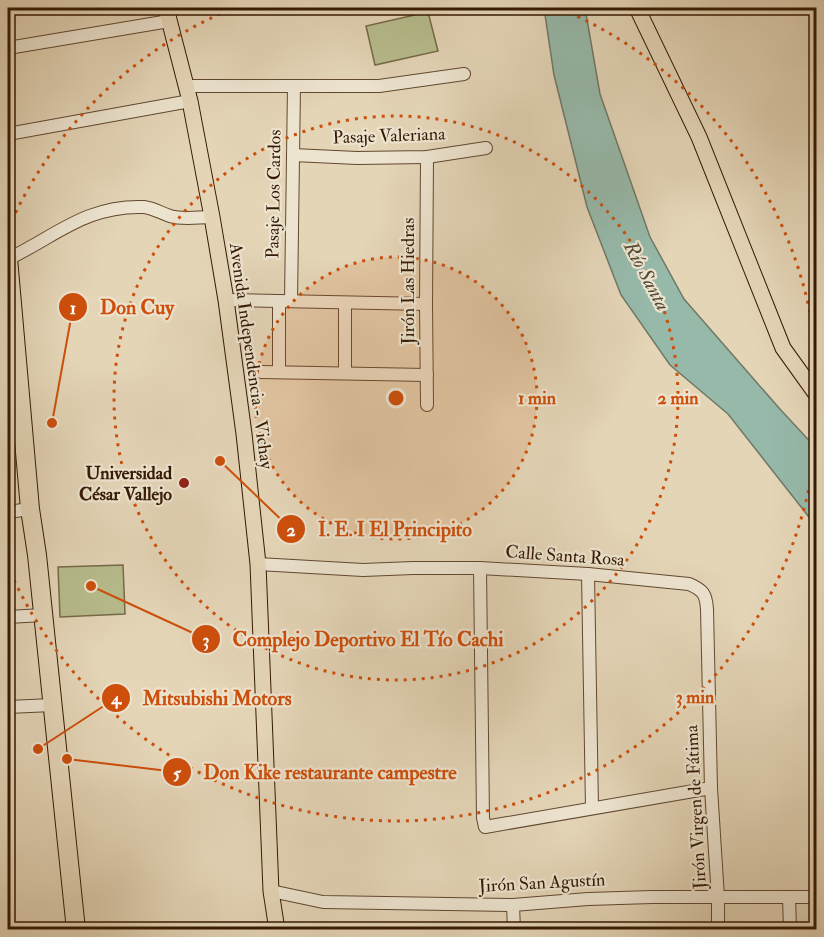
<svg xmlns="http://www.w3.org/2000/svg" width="824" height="937" viewBox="0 0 824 937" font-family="'IM FELL Double Pica',serif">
  <rect width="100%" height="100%" fill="#e4d5b7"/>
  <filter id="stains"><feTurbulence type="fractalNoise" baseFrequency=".00333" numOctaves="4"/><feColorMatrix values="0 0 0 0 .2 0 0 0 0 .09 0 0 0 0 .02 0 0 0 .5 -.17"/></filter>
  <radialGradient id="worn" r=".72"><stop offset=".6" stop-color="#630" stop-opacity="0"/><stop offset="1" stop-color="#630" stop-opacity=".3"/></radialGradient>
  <!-- green -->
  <g fill="#b7bc8c" stroke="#766a48" stroke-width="1.5">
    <path d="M428 12 438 51 375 65 366 26Z"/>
    <path d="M123 565 125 614 60 617 58 567Z"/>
  </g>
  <!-- water -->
  <path fill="#96b9aa" stroke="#6f7967" stroke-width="1.5" d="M544 8H585L600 94 650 237 684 299 779 408 816 448V526L728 414 670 365 621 295 587 207 554 75Z"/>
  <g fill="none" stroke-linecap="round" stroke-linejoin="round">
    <!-- minor casing -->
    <g stroke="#614830" stroke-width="14">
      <g id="minor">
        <path d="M8 48 169 21"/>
        <path d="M186 86H379L464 74"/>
        <path d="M8 134 190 101"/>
        <path d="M293 155 357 158 427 157 486 148"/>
        <path d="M427 157 426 304 427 405"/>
        <path d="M8 259C56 236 86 205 144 207 153 208 161 213 170 216 183 220 198 217 212 217"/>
        <path d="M226 300 426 304"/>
        <path d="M279 301V372"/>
        <path d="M291 301 294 86"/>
        <path d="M345 303V373"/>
        <path d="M261 372 427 375"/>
        <path d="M8 512 30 509"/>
        <path d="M258 564 363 570 413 568H480L588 574 689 584C703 590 706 594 707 609L711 788 718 898V930"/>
        <path d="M480 568 483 818 485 827 711 788"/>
        <path d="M588 574 592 808"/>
        <path d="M8 617 43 615"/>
        <path d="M8 707 52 705"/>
        <path d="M271 891 323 902 513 905 588 899 652 897H816"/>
        <path d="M789 897 790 930"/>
        <path d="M513 905 514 930"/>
      </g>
    </g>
    <!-- major casing -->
    <g stroke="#351903" stroke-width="17">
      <g id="major">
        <path d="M166 8 190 101 212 217 226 300 244 434 258 564 271 891 277 930"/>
        <path d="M637 8 699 137 783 348 816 394"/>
      </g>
    </g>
    <!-- highway casing -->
    <g stroke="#351903" stroke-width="20">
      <path id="highway" d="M8 258 30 509 37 555 76 930"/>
    </g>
    <!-- minor -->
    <use href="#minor" stroke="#ede4d0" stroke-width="12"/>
    <!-- major -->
    <use href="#major" stroke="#e4d5b7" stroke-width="15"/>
    <!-- highway -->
    <use href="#highway" stroke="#e4d5b7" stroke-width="18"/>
  </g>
  <!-- distance rings -->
  <circle cx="396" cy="398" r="141" fill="#cd4f0b" fill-opacity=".12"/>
  <g fill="none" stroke="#cd4f0b" stroke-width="3" stroke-dasharray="3 6">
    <circle cx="396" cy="398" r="141"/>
    <circle cx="396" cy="398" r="282"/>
    <path d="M816 446A423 423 0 0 1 8 567M8 229A423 423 0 0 1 231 9M561 9A423 423 0 0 1 816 350"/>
  </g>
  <!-- markers -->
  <circle fill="#8f2418" stroke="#ede4d0" stroke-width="2" cx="184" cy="483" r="6"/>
  <g text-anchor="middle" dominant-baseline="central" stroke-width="4.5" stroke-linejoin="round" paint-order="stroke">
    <!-- street labels -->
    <g font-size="18" fill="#351903" stroke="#ede4d0">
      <text transform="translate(389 136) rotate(-2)">Pasaje Valeriana</text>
      <text transform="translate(274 194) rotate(-89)">Pasaje Los Cardos</text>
      <text transform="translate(408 281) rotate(-90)">Jirón Las Hiedras</text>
      <text transform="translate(251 356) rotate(82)">Avenida Independencia - Vichay</text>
      <text transform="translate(565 556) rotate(4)">Calle Santa Rosa</text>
      <text transform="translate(696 807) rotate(-93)">Jirón Virgen de Fátima</text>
      <text transform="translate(542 883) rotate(-3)">Jirón San Agustín</text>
    </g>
    <!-- poi labels -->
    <g font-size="18" font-weight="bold" fill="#351903" stroke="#ede4d0" text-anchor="end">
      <text x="172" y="473">Universidad<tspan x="172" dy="21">César Vallejo</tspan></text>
    </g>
    <!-- water labels -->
    <g font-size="20" font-style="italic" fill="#524935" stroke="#ede4d0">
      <text transform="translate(647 276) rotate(62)">Río Santa</text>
    </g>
  </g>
  <circle cx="396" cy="398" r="9" fill="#cd4f0b" stroke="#ede4d0" stroke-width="3"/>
  <g font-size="18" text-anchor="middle" font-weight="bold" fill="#cd4f0b" stroke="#ede4d0" stroke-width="4.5" stroke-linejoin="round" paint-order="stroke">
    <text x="537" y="404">1 min</text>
    <text x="678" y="404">2 min</text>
    <text x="695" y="703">3 min</text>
  </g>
  <!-- callouts -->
  <path fill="none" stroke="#cd4f0b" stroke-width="2" d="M52 423L73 307M220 461L291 529M91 586L206 639M38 749L116 698M67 759L177 772"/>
  <g fill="#cd4f0b" stroke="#ede4d0" stroke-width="2">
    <circle cx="52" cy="423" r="6"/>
    <circle cx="220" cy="461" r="6"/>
    <circle cx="91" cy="586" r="6"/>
    <circle cx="38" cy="749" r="6"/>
    <circle cx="67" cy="759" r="6"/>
    <circle cx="73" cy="307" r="15"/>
    <circle cx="291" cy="529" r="15"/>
    <circle cx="206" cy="639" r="15"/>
    <circle cx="116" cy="698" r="15"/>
    <circle cx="177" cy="772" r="15"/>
  </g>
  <g font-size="18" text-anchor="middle" font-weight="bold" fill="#fff">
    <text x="73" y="314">1</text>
    <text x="291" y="536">2</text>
    <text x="206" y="646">3</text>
    <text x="116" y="704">4</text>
    <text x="177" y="779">5</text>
  </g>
  <g font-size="20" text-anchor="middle" font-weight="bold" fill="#cd4f0b" stroke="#ede4d0" stroke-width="4.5" stroke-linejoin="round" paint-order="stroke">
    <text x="137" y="314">Don Cuy</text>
    <text x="395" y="536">I. E. I El Principito</text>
    <text x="368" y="646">Complejo Deportivo El Tío Cachi</text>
    <text x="217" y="705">Mitsubishi Motors</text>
    <text x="330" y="779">Don Kike restaurante campestre</text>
  </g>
  <!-- margin -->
  <rect width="824" height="937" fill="none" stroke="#e4d5b7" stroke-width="30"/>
  <rect x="9" y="9" width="806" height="919" fill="none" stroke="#351903" stroke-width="3"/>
  <rect x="15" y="15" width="794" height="907" fill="none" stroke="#351903" stroke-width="1.5"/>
  <rect width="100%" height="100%" filter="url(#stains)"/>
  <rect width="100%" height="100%" fill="url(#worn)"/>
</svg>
